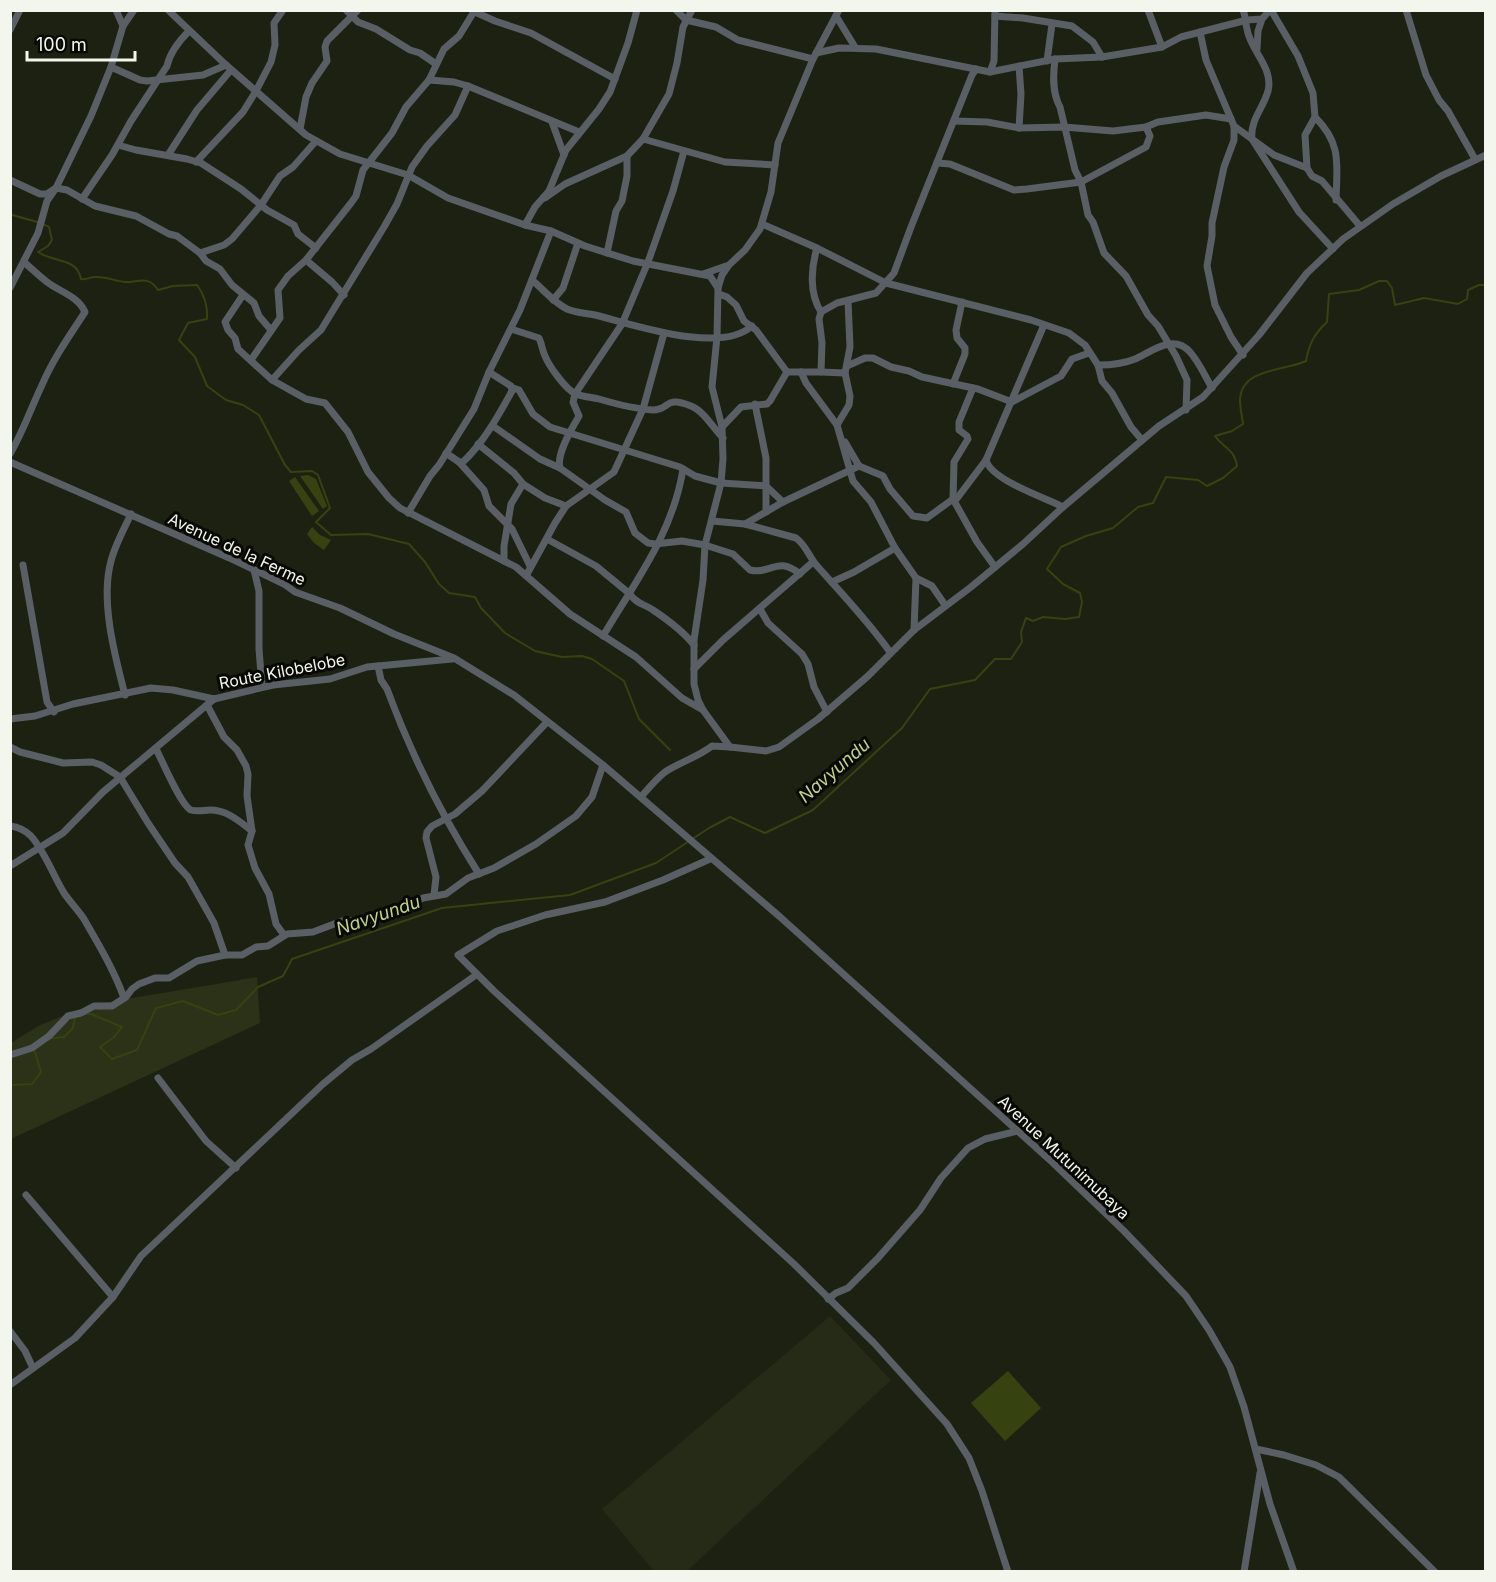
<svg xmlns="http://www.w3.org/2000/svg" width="1496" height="1582" viewBox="0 0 1496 1582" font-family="Inter,sans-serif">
  <rect width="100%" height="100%" fill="#1d2112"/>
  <!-- built -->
  <path fill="#252b16" d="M830 1316 891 1380 687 1571H654L602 1509Z"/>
  <!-- green -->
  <path fill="#2b3217" d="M257 977 260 1023 11 1139V1043L40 1025 91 1005Z"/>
  <!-- water -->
  <g fill="#374211">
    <path d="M308 475 316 479 327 506 323 509 300 476Z"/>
    <path d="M295 477 319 511 312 516 289 481Z"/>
    <path d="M312 527 320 535 331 540 324 550 314 543 307 534Z"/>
    <path d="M1008 1371 1041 1408 1005 1441 971 1403Z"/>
  </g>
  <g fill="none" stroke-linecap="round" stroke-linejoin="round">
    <!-- stream -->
    <g stroke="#374211" stroke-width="2">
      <path d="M10 214C23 219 37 220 49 227L52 240 48 246 38 252C54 263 77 257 81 279 87 280 90 277 95 277 105 276 115 281 124 282 137 283 148 274 158 290L173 286 197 285C205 296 208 306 207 319L188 323 179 340 195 357 207 386 226 400 243 405 259 415 285 465 291 472 312 471 318 475 330 508 316 522 331 535 368 534 409 544 425 562 439 584 449 593 475 597 481 608 505 633 535 651 562 657 582 656 592 659 624 681 639 719 670 750"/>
      <path d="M85 1014H91L122 1027 113 1038 100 1047 112 1059 137 1050 156 1008 183 1001 218 1015 236 1010 258 987 283 976 292 959 442 908 570 895 656 863 709 828 730 817 765 833 813 810 902 728 930 689 975 680 995 659H1011L1022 642 1021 632 1026 618 1033 621 1043 617 1065 619 1079 617 1082 602 1080 593 1063 584 1047 569 1061 547 1086 536 1113 528 1138 507 1153 503 1166 477 1198 480 1207 486 1223 478 1237 466C1234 448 1224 449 1215 436L1232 431 1243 424C1242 416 1240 408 1240 400 1241 368 1285 371 1306 361 1309 344 1314 334 1327 322L1329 294 1359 290 1379 281H1387L1392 288 1395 305 1424 298 1458 304 1467 299 1468 290 1479 285H1486"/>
      <path d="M52 1038 64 1037 73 1028 75 1017"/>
      <path d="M10 1085 32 1084 41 1072 34 1049"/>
    </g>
    <!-- minor -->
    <g stroke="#595f65" stroke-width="7">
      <path d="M116 10 123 26"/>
      <path d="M168 10 226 65 306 135 340 154 408 175 448 198 525 225 551 231 585 246 633 261 710 276 718 288"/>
      <path d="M346 10 358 22 376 29 410 50 420 53 436 64"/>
      <path d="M676 10 686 20 716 27 738 40 813 59"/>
      <path d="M839 10 813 59 778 143 771 192 760 229 745 250 729 265 722 275 718 288 717 337 712 387 722 427 723 459 721 483 705 545 703 580 694 640V684L698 700 703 710 730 747 766 751 779 747 818 719 868 676 914 630 971 587 1023 544 1063 507 1159 426 1203 397 1259 335 1307 273 1343 239 1393 204 1441 176 1486 155"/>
      <path d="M1148 10 1162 47"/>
      <path d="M1243 10C1246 17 1245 22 1247 29 1250 50 1274 68 1268 91 1263 109 1250 120 1252 139L1299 212 1333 249"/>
      <path d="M1271 10 1298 56 1313 93 1315 117 1305 135 1307 168"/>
      <path d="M1406 10 1426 75 1439 100 1448 111 1475 159"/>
      <path d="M475 12 495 21 531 33 615 79"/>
      <path d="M836 16 855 47"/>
      <path d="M995 16 1023 18 1072 26 1093 42 1102 57"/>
      <path d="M10 30 20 10"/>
      <path d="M1200 32 1206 60 1234 126 1274 155 1307 168 1312 176 1322 181 1360 226"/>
      <path d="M1257 49 1258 31 1262 19"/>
      <path d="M816 53 839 48 876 49 990 72 1055 59 1102 57 1162 47 1181 37 1247 20 1262 19 1270 10"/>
      <path d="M1055 59C1053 75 1052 93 1060 107L1075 170 1081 182 1088 215 1093 222 1104 253 1126 276 1148 315 1158 326 1176 356 1187 380 1186 410"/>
      <path d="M1047 61 1052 24"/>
      <path d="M1019 66 1021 94 1019 128"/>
      <path d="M111 67 140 80 147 81 203 75 226 65"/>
      <path d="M990 72 994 61 995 10"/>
      <path d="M429 80 454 82 468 86 579 132"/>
      <path d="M1315 117C1342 144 1337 164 1336 200"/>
      <path d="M954 121 987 122 1019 128 1064 127 1113 131 1146 127 1158 122 1206 115 1231 119"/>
      <path d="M552 122 564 155"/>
      <path d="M1234 126V140L1224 167 1212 223V236L1207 266 1215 305 1231 337 1243 355"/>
      <path d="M300 129 306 97 312 83 327 61 325 47 327 41 358 10"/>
      <path d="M643 139 725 162 775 165"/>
      <path d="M118 145 136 150 187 159 201 163 241 189 267 210 294 225 298 234 316 248"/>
      <path d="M684 151 673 191 648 262 622 324 575 394 573 402 579 416C572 428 556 454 560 468L605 500 626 512 635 533 648 543 655 544 682 541 705 545 733 554 750 570C771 575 777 555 800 574"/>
      <path d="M168 155 197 110 231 70"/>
      <path d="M196 162 243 112 256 91 271 62 275 45 274 23 283 10"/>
      <path d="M937 163 950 164 1014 190 1027 189 1081 182 1146 147 1150 136 1146 127"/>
      <path d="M10 180 40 194H47L56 188 67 190 95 206 136 216 169 234 177 236 200 253 224 245 232 239 261 205 280 176 293 167 316 141"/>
      <path d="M545 198 565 184 627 156 643 139 669 94 677 63 683 27 692 10"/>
      <path d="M82 199 112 155 131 121 167 66C170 52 179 41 189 31"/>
      <path d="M762 224 817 248 886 283 1031 320 1069 333 1085 345 1098 365 1102 381 1112 393 1131 427 1142 440"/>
      <path d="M525 225 535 207 549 191 566 150 599 109 610 92 628 43 637 10"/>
      <path d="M817 248C811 268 809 293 821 312"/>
      <path d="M200 253 206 261 220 269 232 285 254 303 259 316 271 330"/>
      <path d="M607 253 616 211 622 201 627 176V156"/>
      <path d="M306 260 332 282 344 295"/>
      <path d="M703 274 726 266"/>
      <path d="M532 280C544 290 553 302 567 309 576 313 586 313 595 315 632 324 720 355 752 326"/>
      <path d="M10 288 38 233 47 201 56 188 91 116 111 67 123 26 134 10"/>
      <path d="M719 294 727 297 736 305 744 321 756 330 787 372"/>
      <path d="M243 295 225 322 228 330 235 338 238 349 272 380 306 399 325 403 348 432 368 472 389 498 400 508 516 567 570 614 636 657 682 698 703 710"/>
      <path d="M553 300 563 288 578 243"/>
      <path d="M1044 325 986 460C991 480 1044 497 1063 507"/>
      <path d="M511 329 539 338C542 344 542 350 545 356 549 366 566 390 576 394 583 397 592 397 599 399 616 404 634 409 653 410 670 410 664 395 691 406 704 411 713 428 723 438"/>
      <path d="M251 360 280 318 278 290 288 276 306 260 351 203 356 196 363 170 392 133 406 107 429 80 444 49 459 36 475 10"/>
      <path d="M1098 365C1110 365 1123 364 1135 359 1151 352 1173 333 1190 352 1199 362 1205 376 1212 388"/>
      <path d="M847 366 865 358H873L891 367 909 371 922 377 978 389 1012 402 1061 376 1072 359 1089 353"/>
      <path d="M801 372 806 383 837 425 853 481 871 502 895 548 916 578 914 630"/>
      <path d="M821 372 845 373"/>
      <path d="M272 380 299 350 321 330 384 227 397 204 412 167 427 146 455 115 468 86"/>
      <path d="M953 384 965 354V348L957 338 956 330 962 302"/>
      <path d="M513 388 519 390 533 414 550 427 680 467 695 476 721 483 766 486 783 502"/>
      <path d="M755 404 766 458V512"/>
      <path d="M837 425 849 405 850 396 845 373 850 347 848 301"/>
      <path d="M493 426 540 459 560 468"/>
      <path d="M722 427 741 407 767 404 770 401 787 372H821L822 343 819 319 821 312 837 303 876 293 894 273 911 227 972 75 976 69"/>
      <path d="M845 442 859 466 883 476 890 489 913 516 927 518 953 499 977 542 995 567"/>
      <path d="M478 444 514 473 523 484 545 498 566 506"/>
      <path d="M446 453 459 462H463C484 442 498 416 512 391L511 386 489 372"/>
      <path d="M10 454C23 432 31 408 42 385 53 359 70 335 85 312 78 296 60 292 47 282 39 276 32 269 25 263"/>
      <path d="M10 462 234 560 284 584 295 592 340 608 394 634 454 658 514 695 603 765 779 916 1052 1162 1124 1231 1186 1296 1209 1330 1230 1367 1244 1407 1270 1504 1294 1572"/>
      <path d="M459 462 484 490 489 506 512 529 530 566"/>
      <path d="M953 499 954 462 968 439 967 436 959 430V422L973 388"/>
      <path d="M955 501 986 460"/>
      <path d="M408 513 430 476 439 465 474 409 489 372 520 310 551 231"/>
      <path d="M712 521 745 524 783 502 859 466"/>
      <path d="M745 524 796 538C807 546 809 558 818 567 843 595 868 621 890 652"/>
      <path d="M547 539 596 566 630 594C636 604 645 604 653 610 668 620 683 631 694 645"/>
      <path d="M504 561V546L511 504 523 484"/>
      <path d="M23 565 47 702 54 712"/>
      <path d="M254 570 259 591V649L262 687"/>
      <path d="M526 576 555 523 566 506 614 472 643 409 664 333"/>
      <path d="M916 578 932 586 945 605"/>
      <path d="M832 582 854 572 895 548"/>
      <path d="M760 609 768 623 802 654 808 664 814 687 827 712"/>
      <path d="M603 636C635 582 673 533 683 469"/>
      <path d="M378 666 381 680 387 689C411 754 442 816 479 874"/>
      <path d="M694 669 723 640 813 562"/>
      <path d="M125 695C115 656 100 601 111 561 115 545 124 529 131 514"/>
      <path d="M207 705 224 737 237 750 246 766 248 774 247 796 252 831 248 845 255 868 269 894 276 924 284 935"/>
      <path d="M10 719 35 716 73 704 151 688 173 690 214 699 273 685 330 679 367 667 452 659"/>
      <path d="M10 747 20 752 63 763 92 762 101 765 120 777 148 823 175 863 188 877 214 923 225 955"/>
      <path d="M156 749C162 760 181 806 191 810 197 812 205 810 210 810 227 810 239 821 252 831"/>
      <path d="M641 797C648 789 656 779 665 772 680 762 698 757 712 746L730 747"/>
      <path d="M10 826C18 827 25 830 31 836 45 852 53 875 64 893 70 902 78 910 84 919 99 945 114 970 124 998"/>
      <path d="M710 859 663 880 605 902 545 915 497 931 458 955 494 991 794 1264 874 1343 947 1424 969 1458 982 1491 1008 1572"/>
      <path d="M10 866 63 833 103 792 214 699"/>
      <path d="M434 895 436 877 426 838 427 832 432 826 455 814 482 791 547 722"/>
      <path d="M10 1055 32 1048 49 1036 68 1016 81 1013 94 1006H112L126 997 132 989 139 984 155 978H169L197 961 225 955H242L256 947 268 946 287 934 313 932 342 921 365 920 396 913 423 898 446 894 468 878 494 868 536 844 576 816 592 797 603 765"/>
      <path d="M158 1078 206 1141 236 1168"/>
      <path d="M26 1195 113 1297"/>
      <path d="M828 1299 836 1293 848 1288 878 1258 920 1210 941 1178 968 1148 985 1139 1018 1131"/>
      <path d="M10 1331 25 1351 33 1368"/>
      <path d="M10 1385 75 1338 113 1297 141 1256 323 1084 352 1060 371 1049 476 975"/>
      <path d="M1256 1449 1284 1455 1316 1465 1339 1477 1435 1572"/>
      <path d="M1244 1572 1260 1473"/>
    </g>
  </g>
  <g text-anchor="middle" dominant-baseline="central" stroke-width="6" stroke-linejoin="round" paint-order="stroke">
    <!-- street labels -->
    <g font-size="16" fill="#f3f6ec" stroke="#080904">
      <text transform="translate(237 549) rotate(25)">Avenue de la Ferme</text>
      <text transform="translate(282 671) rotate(-11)">Route Kilobelobe</text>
      <text transform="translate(1064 1157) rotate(43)">Avenue Mutunimubaya</text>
    </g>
    <!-- water labels -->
    <g font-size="18" font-style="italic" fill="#bfd387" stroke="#080904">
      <text transform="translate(834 770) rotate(-41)">Navyundu</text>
      <text transform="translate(378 915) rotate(-19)">Navyundu</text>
    </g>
  </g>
  <!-- border -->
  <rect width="1496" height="1582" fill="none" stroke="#f3f6ec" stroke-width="24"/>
  <!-- scale -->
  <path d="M27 51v9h108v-9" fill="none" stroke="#f3f6ec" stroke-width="3"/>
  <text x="36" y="51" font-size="18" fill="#f3f6ec" stroke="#080904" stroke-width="4.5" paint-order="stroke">100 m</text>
</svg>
